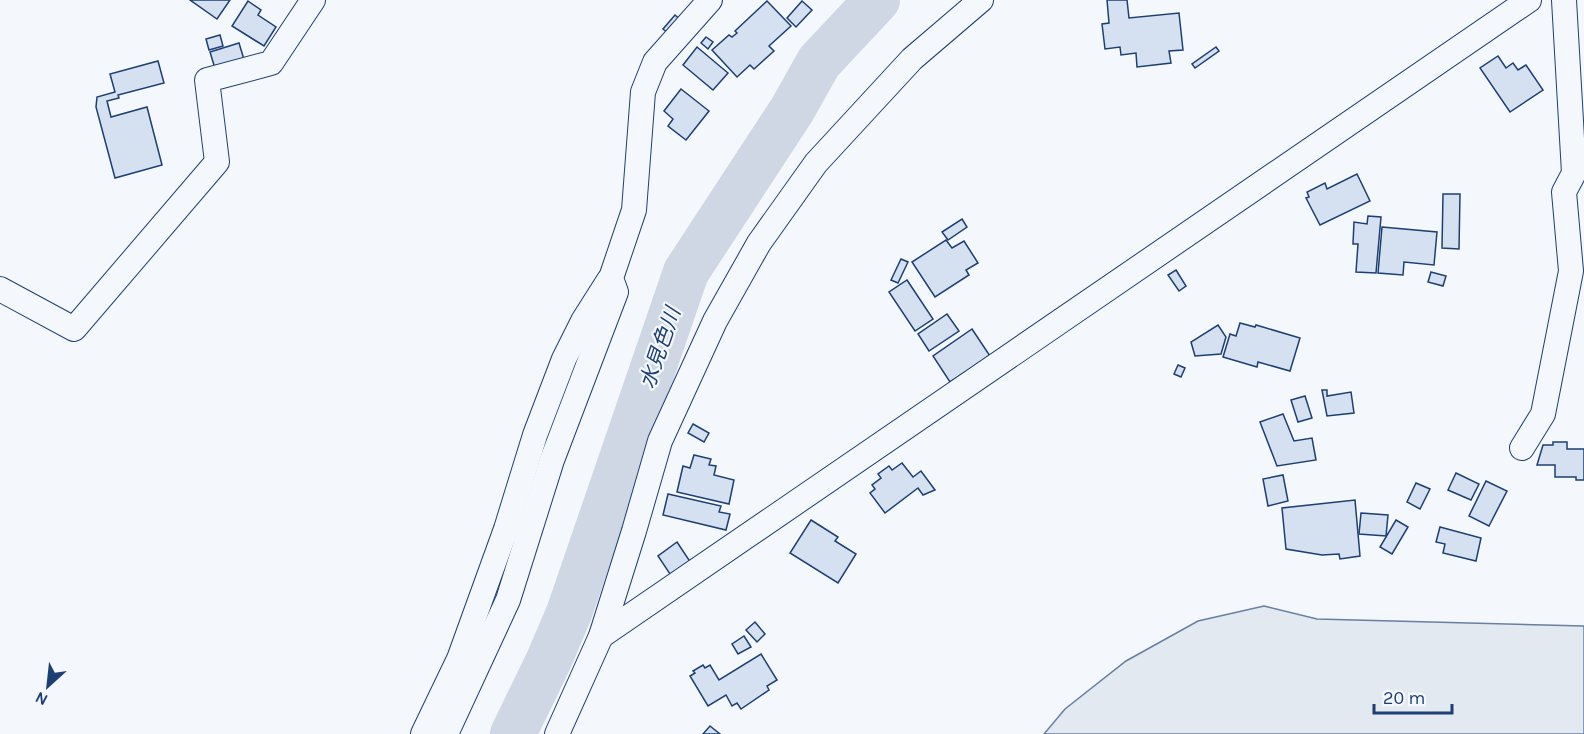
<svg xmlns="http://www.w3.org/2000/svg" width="1584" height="734" viewBox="0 0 1584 734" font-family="Karla,'Noto Sans JP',sans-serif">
  <rect width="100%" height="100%" fill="#f4f7fb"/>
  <!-- green -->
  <path fill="#e3e9f0" stroke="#687fa3" stroke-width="1.5" d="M1264 606 1317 619 1584 626V734H1044L1065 709 1126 661 1198 621Z"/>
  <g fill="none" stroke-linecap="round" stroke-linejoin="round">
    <!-- river -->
    <path stroke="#cfd7e4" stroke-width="46" d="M513 734 548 662 569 613 686 272 792 110 819 62 877 0"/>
  </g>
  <!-- building -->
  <g fill="#d5e0f0" stroke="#1d3f73" stroke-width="1.5">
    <path d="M190 0H230L217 19Z"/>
    <path d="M1107 0H1127L1129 18 1179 13 1183 50 1169 51 1171 63 1137 67 1136 53 1121 55 1120 47 1105 49 1102 24 1109 23Z"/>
    <path d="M248 1 261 10 258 15 276 27 264 46 232 26Z"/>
    <path d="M767 1 791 26 769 46 774 51 754 69 750 65 737 77 712 50 729 35 732 37 737 33 735 31Z"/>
    <path d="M802 1 812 10 796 27 787 18Z"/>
    <path d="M675 15 684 23 672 37 663 29Z"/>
    <path d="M220 35 223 46 209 50 206 39Z"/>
    <path d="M706 37 713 42 708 49 701 43Z"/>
    <path d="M239 43 246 66 217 75 210 52Z"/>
    <path d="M697 47 728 73 713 90 683 65Z"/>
    <path d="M1216 47 1219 51 1195 68 1192 64Z"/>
    <path d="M1498 56 1506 68 1513 63 1518 70 1526 65 1543 90 1510 112 1480 68Z"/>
    <path d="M158 61 164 83 118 95 119 98 107 101 111 117 147 107 162 165 115 178 96 107 97 97 115 92 110 74Z"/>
    <path d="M681 89 709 111 686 140 668 126 673 119 664 111Z"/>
    <path d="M1357 174 1370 201 1320 225 1306 198 1309 197 1307 192 1325 183 1327 189Z"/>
    <path d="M1443 194H1460L1459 249 1442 248Z"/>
    <path d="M1368 216 1381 217 1376 273 1356 272 1358 244H1353L1354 222 1367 224Z"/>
    <path d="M962 219 967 227 948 240 942 232Z"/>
    <path d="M1382 227 1437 232 1434 265 1404 262 1403 275 1378 273Z"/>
    <path d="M946 240 952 248 964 241 978 263 966 270 969 275 935 297 912 262Z"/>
    <path d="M901 259 908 262 898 283 891 280Z"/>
    <path d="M1176 270 1186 286 1179 291 1168 275Z"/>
    <path d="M1431 272 1446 276 1443 286 1428 282Z"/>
    <path d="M907 280 933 319 915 331 889 292Z"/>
    <path d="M947 314 959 331 929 351 918 334Z"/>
    <path d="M1240 323 1255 327 1256 325 1300 338 1290 371 1258 362 1257 367 1223 357 1230 334 1236 336Z"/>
    <path d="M1218 325 1226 337 1221 354 1195 356 1191 342Z"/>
    <path d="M972 329 990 356 950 382 933 356Z"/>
    <path d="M1178 365 1185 368 1181 377 1174 374Z"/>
    <path d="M1322 390H1327V396L1351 392 1354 413 1327 416Z"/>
    <path d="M1305 396 1312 418 1298 422 1291 400Z"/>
    <path d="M1283 414 1294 441 1312 438 1316 460 1277 466 1260 422Z"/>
    <path d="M693 424 709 433 704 442 688 433Z"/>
    <path d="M1553 442H1567V449H1584V480H1576V477H1555V465H1537L1543 445H1553Z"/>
    <path d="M694 455 711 459 709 465 716 466 714 475 734 480 729 504 677 492 683 466 690 468Z"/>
    <path d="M902 463 913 477 921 471 935 490 923 495 918 488 885 513 870 493 875 489 872 485 881 478 878 474 889 466 892 470Z"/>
    <path d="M1456 473 1479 484 1471 500 1448 490Z"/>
    <path d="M1283 475 1288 501 1268 506 1263 479Z"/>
    <path d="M1486 481 1507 491 1489 526 1469 516Z"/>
    <path d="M1416 483 1430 489 1420 509 1407 502Z"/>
    <path d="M668 494 721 506 719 512 730 514 726 530 663 515Z"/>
    <path d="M1355 500 1360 556 1340 559 1339 554 1322 555 1286 549 1282 508Z"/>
    <path d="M1361 513 1388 515 1386 536 1359 534Z"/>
    <path d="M811 520 838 537 835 541 856 554 838 583 790 553Z"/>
    <path d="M1396 520 1408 527 1392 554 1380 547Z"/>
    <path d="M1440 527 1481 538 1476 561 1443 553 1445 544 1436 542Z"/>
    <path d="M677 542 691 563 672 577 658 556Z"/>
    <path d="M755 622 765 634 757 642 746 630Z"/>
    <path d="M744 636 751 647 738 654 732 644Z"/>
    <path d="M761 654 777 680 767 686 769 690 741 709 737 703 732 706 726 695 708 706 690 676 695 673 693 671 703 665 705 668 710 665 719 680Z"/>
    <path d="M710 726 720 734H703Z"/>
  </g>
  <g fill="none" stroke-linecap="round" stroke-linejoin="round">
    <!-- minor casing -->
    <g stroke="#1d3f73" stroke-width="26">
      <g id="minor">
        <path d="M0 289 74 329 217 162 207 80 271 63 313 0"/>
        <path d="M1522 448 1543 414 1571 271 1564 192 1574 173 1564 0"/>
        <path d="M601 636 1529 0"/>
        <path d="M423 734 459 659 506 529 535 435 564 359 583 321 609 280"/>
        <path d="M446 734 508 600 552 460 616 292 611 278 634 210 643 92 655 62 710 0"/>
        <path d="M557 734 601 636 634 531 660 441 715 321 759 243 816 163 912 59 981 0"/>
      </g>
    </g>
    <!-- minor -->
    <use href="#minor" stroke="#f4f7fb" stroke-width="24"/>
  </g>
  <g text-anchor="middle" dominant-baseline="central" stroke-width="4.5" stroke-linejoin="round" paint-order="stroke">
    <!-- water labels -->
    <g font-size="21" font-style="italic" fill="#1d3f73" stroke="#f4f7fb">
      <text transform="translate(660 348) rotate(-71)">水見色川</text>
    </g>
  </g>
  <!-- north arrow -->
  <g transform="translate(48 686) rotate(207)" stroke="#f4f7fb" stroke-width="4.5" paint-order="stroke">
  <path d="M0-4.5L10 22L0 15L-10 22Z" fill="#1d3f73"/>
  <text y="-9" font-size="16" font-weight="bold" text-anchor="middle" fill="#1d3f73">N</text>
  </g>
  <!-- scale -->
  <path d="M1374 704v9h78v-9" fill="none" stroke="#1d3f73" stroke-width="3"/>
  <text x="1383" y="704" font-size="18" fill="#1d3f73" stroke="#f4f7fb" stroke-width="4.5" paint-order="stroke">20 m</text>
</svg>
